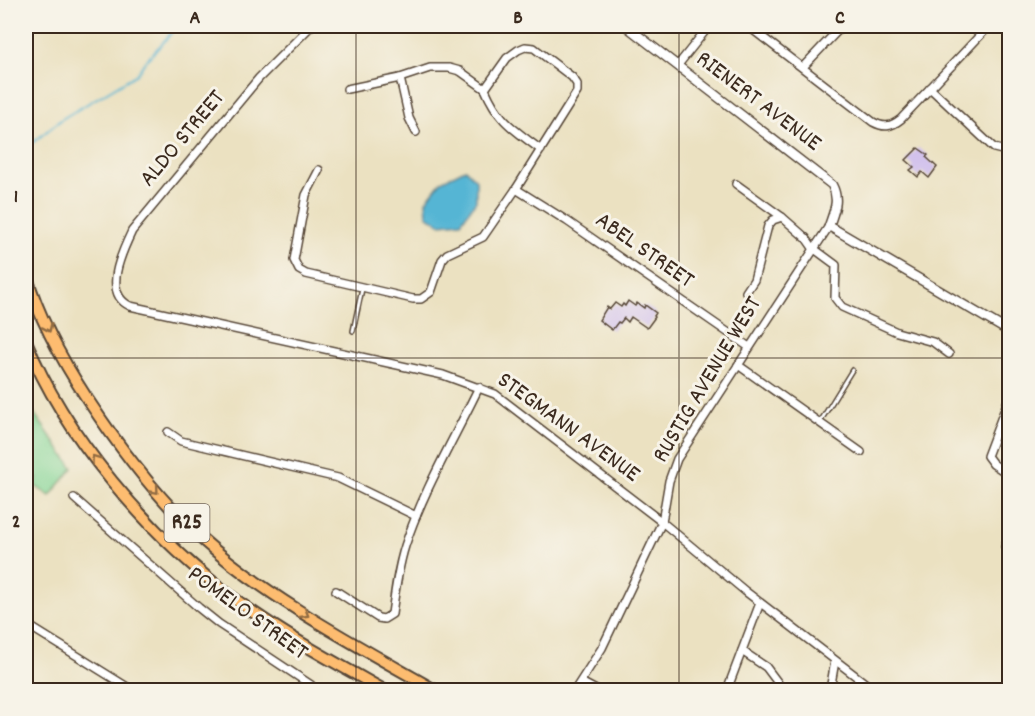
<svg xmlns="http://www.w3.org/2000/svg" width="1035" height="716" viewBox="0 0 1035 716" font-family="Dekko,sans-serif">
  <rect width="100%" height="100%" fill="#f7f3e8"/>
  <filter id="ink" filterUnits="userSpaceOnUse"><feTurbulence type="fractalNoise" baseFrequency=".0167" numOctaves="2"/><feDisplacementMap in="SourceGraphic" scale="12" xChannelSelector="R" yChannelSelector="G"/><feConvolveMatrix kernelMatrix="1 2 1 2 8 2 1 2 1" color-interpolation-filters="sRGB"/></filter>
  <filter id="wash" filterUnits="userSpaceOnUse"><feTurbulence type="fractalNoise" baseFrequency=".008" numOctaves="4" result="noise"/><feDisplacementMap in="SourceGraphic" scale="24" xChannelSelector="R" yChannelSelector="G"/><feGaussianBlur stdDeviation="1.35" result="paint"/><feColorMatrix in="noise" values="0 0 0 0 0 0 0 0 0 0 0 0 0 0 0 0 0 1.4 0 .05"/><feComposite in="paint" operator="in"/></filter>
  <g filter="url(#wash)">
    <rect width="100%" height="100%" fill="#ebe1c1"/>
    <!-- green -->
    <path fill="#86d595" stroke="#60805a" stroke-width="1.5" d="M26 402 73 468 50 496 35 486 37 477 26 473Z"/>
    <!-- water -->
    <path fill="#55b5d4" stroke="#487079" stroke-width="1.5" d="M465 169 476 180V201L461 222 440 224 427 215 426 201 441 181Z"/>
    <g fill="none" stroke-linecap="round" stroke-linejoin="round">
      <!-- stream -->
      <path stroke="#55b5d4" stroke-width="2" d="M26 148 62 119 137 74 146 60 161 45 177 26"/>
    </g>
    <g id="blocks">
      <!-- building -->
      <g fill="#cab7ed">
        <path d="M918 148 928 155 926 157 937 167 929 178 922 172 918 177 910 170 914 167 906 160Z"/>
        <path d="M628 301 635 306 637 303 644 308 645 305 656 313 654 316 655 317 647 328 631 317 628 322 624 318 620 323 618 322 612 330 599 320 607 307 610 309 615 303 621 307 623 304 625 306Z"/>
      </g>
    </g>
  </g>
  <g filter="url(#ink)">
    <use href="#blocks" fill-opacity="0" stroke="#554536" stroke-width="1.5"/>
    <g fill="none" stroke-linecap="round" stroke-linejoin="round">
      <!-- service casing -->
      <g stroke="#554536" stroke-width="6">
        <g id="service">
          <path d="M353 331 362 289"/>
          <path d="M820 422 852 370"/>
        </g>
      </g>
      <!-- minor casing -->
      <g stroke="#554536" stroke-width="10">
        <g id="minor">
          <path d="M311 26 259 78 132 231C122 252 102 293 130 306L443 375 495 394 662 522 745 591 874 690"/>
          <path d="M748 26 873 122C884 128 891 127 901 119L989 26"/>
          <path d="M678 65 709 26"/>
          <path d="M803 67 842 26"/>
          <path d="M400 78 409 118 416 132"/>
          <path d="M930 88 994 148 1010 152"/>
          <path d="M347 89 400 78 430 68H449L460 71 485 89"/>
          <path d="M319 170 306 195 294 260 299 270 306 274 413 299H421L431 292 442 260 447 254 483 237 516 189 577 92V84L572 77 534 48 525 47 518 50 507 58 485 89C499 122 514 129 541 150"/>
          <path d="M736 184 782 217"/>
          <path d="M516 189 567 221 749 347"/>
          <path d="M746 292 754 280 768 226 773 220 782 217 806 238 813 248 836 265 835 298 842 307 897 332 933 342 949 354"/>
          <path d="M738 365 861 452"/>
          <path d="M1009 398 987 456 993 464 1010 475"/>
          <path d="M168 432 181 441 338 478 416 516"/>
          <path d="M74 498 199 608 219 624 311 685 315 690"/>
          <path d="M1005 547 1010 534"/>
          <path d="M336 591 378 618 384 619 392 614C395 591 398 568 405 546 423 491 454 439 479 387"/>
          <path d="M26 624 132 690"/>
          <path d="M742 651 766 667 778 683"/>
          <path d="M581 682 596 690"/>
          <path d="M575 690 602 648 662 522 669 481 677 459 829 226"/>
          <path d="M727 690 760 603"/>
          <path d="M830 690 835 661"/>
        </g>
      </g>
      <!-- tertiary casing -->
      <g stroke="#554536" stroke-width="11">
        <path id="tertiary" d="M626 26 832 185C840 200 834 211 829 226L1010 332"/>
      </g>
      <!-- primary casing -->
      <g stroke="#554536" stroke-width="14">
        <g id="primary">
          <path d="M26 274C39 319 63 362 88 400 121 450 158 499 203 540 269 599 358 646 435 690"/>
          <path d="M26 341C65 437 149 535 232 597 280 633 332 661 384 690"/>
        </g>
      </g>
      <!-- service -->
      <use href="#service" stroke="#fff" stroke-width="3"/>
      <!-- minor -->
      <use href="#minor" stroke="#fff" stroke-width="7"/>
      <!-- tertiary -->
      <use href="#tertiary" stroke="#fff" stroke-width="8"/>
      <!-- primary -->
      <use href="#primary" stroke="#fdbc70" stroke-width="10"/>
    </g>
    <!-- one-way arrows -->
    <defs><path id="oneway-chevron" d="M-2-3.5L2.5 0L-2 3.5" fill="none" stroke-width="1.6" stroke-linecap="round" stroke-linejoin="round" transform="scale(1.5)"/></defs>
    <g stroke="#926c43">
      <use href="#oneway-chevron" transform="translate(48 328) rotate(66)"/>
      <use href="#oneway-chevron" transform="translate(95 459) rotate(-126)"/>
      <use href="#oneway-chevron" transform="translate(155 490) rotate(50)"/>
      <use href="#oneway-chevron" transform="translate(305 614) rotate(31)"/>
    </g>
  </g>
  <!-- grid -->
  <path fill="none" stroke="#3b2a1e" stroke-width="1.5" stroke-opacity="0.55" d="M356 26V690M679 26V690M26 358H1010"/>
  <g text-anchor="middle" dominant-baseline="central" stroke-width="6" stroke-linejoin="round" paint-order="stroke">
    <!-- shield labels -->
    <rect fill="#f7f3e8" stroke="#73665b" stroke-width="1.5" x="164.5" y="504" width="45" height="38" rx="4.5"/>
    <g font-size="22" font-weight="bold" fill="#3b2a1e">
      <text x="187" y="523">R25</text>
    </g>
    <!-- street labels -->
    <g font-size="24" fill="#3b2a1e" stroke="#f7f3e8">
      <text transform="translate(758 102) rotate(37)">RIENERT AVENUE</text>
      <text transform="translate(183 139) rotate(-50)">ALDO STREET</text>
      <text transform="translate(644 251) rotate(35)">ABEL STREET</text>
      <text transform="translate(708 380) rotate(-59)">RUSTIG AVENUE WEST</text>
      <text transform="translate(568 428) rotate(36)">STEGMANN AVENUE</text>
      <text transform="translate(247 614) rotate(36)">POMELO STREET</text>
    </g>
  </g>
  <!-- margin -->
  <rect width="1035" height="716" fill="none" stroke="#f7f3e8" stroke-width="66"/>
  <rect x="33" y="33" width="969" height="650" fill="none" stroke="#3b2a1e" stroke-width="2"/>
  <g font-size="20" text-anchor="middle" font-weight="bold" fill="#3b2a1e">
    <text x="195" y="23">A</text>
    <text x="518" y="23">B</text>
    <text x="840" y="23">C</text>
    <text x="16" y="202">1</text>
    <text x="16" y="527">2</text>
  </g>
</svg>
